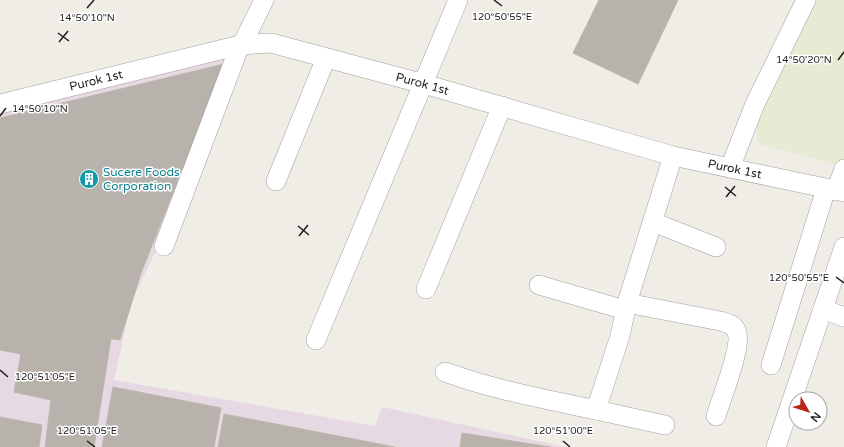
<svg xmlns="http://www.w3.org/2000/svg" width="844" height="447" viewBox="0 0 844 447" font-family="'Varela Round',sans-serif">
  <rect width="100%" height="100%" fill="#efede6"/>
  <!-- industrial -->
  <path fill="#e7d9e3" d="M237 48 170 221 131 303 114 380 375 426 382 407 565 447H0V108Z"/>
  <!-- farmland -->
  <path fill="#e8ebd4" d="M813 0H844V167L758 144 756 118Z"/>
  <!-- building -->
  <g fill="#b8b2ac" stroke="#bfb5aa">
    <path d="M599 0H678L638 84 573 53Z"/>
    <path d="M224 64 141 273 0 241V118Z"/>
    <path d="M0 241 141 273 120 340 0 322Z"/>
    <path d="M0 322 26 326 21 354 0 350Z"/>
    <path d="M26 326 111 338 94 447H45L51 400 14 392Z"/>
    <path d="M113 387 221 408 214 447H102Z"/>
    <path d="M224 414 395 447H218Z"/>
    <path d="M0 417 42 425 39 447H0Z"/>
    <path d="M462 433 550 447H460Z"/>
  </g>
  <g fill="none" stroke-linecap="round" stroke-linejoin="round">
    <!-- minor casing -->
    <g stroke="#a0a0a0" stroke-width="20">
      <g id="minor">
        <path d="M242 45 264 0"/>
        <path id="s1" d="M0 104 240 45 271 43 424 84 673 156 844 192"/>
        <path d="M730 168 755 104 806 0"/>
        <path d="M276 181 326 58"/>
        <path d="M836 191 844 169"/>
        <path d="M653 222 716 247"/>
        <path d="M164 246 240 45"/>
        <path d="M539 285 625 310"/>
        <path d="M426 289 502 106"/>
        <path d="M627 303 720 321C726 323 733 324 736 330 744 343 721 399 716 416"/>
        <path d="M823 309 844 317"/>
        <path d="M316 340 458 0"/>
        <path d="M771 365 826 189"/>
        <path d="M445 372C494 390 545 399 596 410L620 336 627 303 673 156"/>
        <path d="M596 410 665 425"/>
        <path d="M776 447 844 247"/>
      </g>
    </g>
    <!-- minor -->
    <use href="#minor" stroke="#fff" stroke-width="19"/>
  </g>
  <!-- ticks -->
  <path fill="none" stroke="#1f1f1f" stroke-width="1.5" d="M494 0 502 6M87 8 94 0M58 33 69 41M59 42 68 31M838 60 844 52M0 116 6 108M725 187 736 196M726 197 735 186M298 226 309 235M299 236 308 225M836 277 844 283M0 370 8 377M87 441 95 447M563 441 570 447"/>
  <!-- icons -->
  <defs>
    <g id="building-disc" transform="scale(1)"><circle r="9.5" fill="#0f9aa8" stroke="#fff"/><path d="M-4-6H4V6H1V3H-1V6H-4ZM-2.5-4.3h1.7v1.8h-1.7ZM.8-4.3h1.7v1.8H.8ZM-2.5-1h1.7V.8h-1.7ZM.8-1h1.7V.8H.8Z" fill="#fff"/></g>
  </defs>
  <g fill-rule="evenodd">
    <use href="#building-disc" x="89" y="179"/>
  </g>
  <g text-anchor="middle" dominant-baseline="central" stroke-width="3" stroke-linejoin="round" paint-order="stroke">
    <!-- street labels -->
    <g font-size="12" fill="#1f1f1f" stroke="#fff">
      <text stroke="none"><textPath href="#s1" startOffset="99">Purok 1st</textPath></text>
      <text stroke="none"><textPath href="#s1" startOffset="435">Purok 1st</textPath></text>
      <text stroke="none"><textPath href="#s1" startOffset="759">Purok 1st</textPath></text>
    </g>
    <!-- culture labels -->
    <g font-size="12" fill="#0d838f" stroke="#fff" text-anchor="start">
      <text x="103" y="172">Sucere Foods<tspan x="103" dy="14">Corporation</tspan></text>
    </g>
  </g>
  <g font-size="10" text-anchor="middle" fill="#1f1f1f" stroke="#fff" stroke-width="3" stroke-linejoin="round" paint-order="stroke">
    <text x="502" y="20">120°50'55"E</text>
    <text x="87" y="21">14°50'10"N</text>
    <text x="804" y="63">14°50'20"N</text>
    <text x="40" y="112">14°50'10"N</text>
    <text x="799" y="281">120°50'55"E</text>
    <text x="45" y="380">120°51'05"E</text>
    <text x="87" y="434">120°51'05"E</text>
    <text x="563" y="434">120°51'00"E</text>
  </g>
  <!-- north arrow -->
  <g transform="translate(808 411) rotate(129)"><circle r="19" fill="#ffffff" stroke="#a5a5a5"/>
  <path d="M0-3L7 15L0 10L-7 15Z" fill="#b82416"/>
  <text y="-6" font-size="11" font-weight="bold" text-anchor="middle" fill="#1f1f1f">N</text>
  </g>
</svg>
